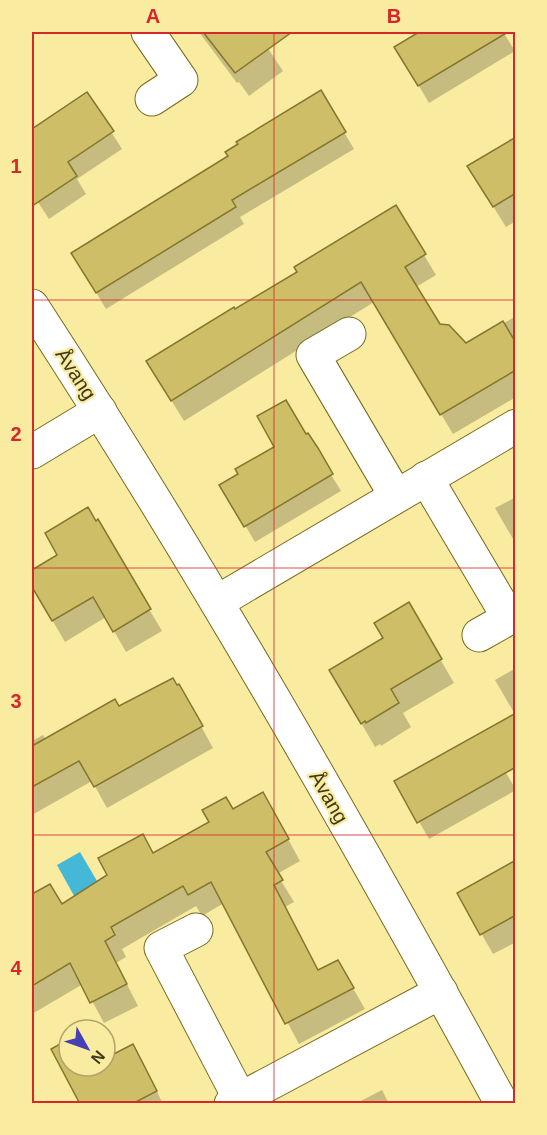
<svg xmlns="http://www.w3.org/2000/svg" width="547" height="1135" viewBox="0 0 547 1135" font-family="Arial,sans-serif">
  <rect width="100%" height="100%" fill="#f9eba0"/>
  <!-- water -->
  <path fill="#46b8d7" d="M80 852 107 898 83 912 57 865Z"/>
  <!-- shadow -->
  <g fill="#0003">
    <path d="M199 32H257L283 71 249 96 239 82 237 83Z"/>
    <path d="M421 32H503L515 51 429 103 396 47Z"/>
    <path d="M321 93 354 149 240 217 244 224 106 309 83 270Z"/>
    <path d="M87 94 122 149 77 179 86 194 49 219 32 193V130Z"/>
    <path d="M516 138V221L506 227 481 187Z"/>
    <path d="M424 255 436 275 416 287 439 325 466 345 516 316V397L453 434 374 302 184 421 160 382 235 311Z"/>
    <path d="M307 435 341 491 255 542 222 486Z"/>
    <path d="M516 497V544L495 508Z"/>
    <path d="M97 522 162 631 126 652 106 617 65 642 32 585V572L59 555Z"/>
    <path d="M408 604 454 683 403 713 411 727 381 746 380 744 375 747 331 671 384 639Z"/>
    <path d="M516 668V716L495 680Z"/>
    <path d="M179 686 213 748 107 808 92 781 32 815V741L43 735 46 740 118 708Z"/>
    <path d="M483 733 516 790 429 839 396 781Z"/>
    <path d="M232 811 275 815 300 861 277 874 294 902 285 907 319 972 338 962 365 1009 299 1044 224 903 202 916 196 906 122 949 126 957 116 963 138 1006 104 1023 83 984 32 1014V922Z"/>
    <path d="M516 862V942L493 954 459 894Z"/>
    <path d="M69 1041V1066H105V1042L112 1056 143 1063 163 1104H81L53 1049Z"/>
    <path d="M382 1090 389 1104H355Z"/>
  </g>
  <!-- building -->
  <g fill="#cebe67" stroke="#84762c" stroke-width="1.5">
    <path d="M203 32H292L235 73Z"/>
    <path d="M419 32H508L418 86 394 47Z"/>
    <path d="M321 90 346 132 232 200 236 207 96 293 71 253 228 156 225 152 238 144 236 142Z"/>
    <path d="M87 92 114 131 68 162 77 176 32 206V129Z"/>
    <path d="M516 137V193L493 207 467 166Z"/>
    <path d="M396 205 426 254 405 267 440 324 449 325 466 343 503 321 516 343V370L440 415 361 282 171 401 146 361 234 307 235 309 297 272 294 267Z"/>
    <path d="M286 400 306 434 308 433 318 448 333 474 244 527 219 485 238 474 235 469 274 447 257 416Z"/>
    <path d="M88 507 96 521 98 519 151 609 113 632 93 597 52 621 32 587V570L57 555 45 533Z"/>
    <path d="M409 602 442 659 391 689 399 703 366 723 365 721 361 724 329 670 383 638 374 623Z"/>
    <path d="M173 678 177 685 179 684 203 726 94 787 79 761 32 787V746L115 699 119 706Z"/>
    <path d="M516 713V767L417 823 394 781Z"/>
    <path d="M263 792 289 839 266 852 283 880 274 885 318 970 338 960 354 988 285 1024 211 882 188 895 183 886 111 927 115 935 105 941 127 984 90 1003 70 963 32 986V894L50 884 62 904 107 875 98 858 143 834 153 853 209 822 202 810 226 797 233 809Z"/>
    <path d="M516 860V915L480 935 457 893Z"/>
    <path d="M69 1039V1066H105V1041L112 1055 133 1044 157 1091 132 1104H80L51 1049Z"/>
  </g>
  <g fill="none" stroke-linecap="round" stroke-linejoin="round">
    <!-- street casing -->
    <g stroke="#776a1e" stroke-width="35">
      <g id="street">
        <path d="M148 32 181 80 152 99"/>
        <path d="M32 306C200 564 354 833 502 1104"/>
        <path d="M349 334 313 355 396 496"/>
        <path d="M32 452 100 411"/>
        <path d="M426 478 509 618 479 635"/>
        <path d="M217 602 516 426"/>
        <path d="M196 930 161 948 240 1099"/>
        <path d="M231 1104 441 992"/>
      </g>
    </g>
    <!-- street -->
    <use href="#street" stroke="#fff" stroke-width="33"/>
  </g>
  <!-- grid -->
  <path fill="none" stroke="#d62828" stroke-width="1.5" stroke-opacity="0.55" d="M274 32V1104M32 300H516M32 568H516M32 835H516"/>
  <g text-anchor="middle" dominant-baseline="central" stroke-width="4.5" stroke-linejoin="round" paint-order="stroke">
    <!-- street labels -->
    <g font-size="20" fill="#3f391a" stroke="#f9eba0">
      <text transform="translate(76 374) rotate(57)">Åvang</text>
      <text transform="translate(329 797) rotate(60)">Åvang</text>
    </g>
  </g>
  <!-- border -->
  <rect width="547" height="1135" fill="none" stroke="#f9eba0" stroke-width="66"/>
  <!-- north arrow -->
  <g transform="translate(87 1048) rotate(130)"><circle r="28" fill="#f9eba0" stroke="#afa46a" stroke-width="1.5"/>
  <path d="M0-4.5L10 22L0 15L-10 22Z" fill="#463fb6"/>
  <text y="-9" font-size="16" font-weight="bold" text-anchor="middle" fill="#3f391a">N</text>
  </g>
  <rect x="33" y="33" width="481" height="1069" fill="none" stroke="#d62828" stroke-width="2"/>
  <g font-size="20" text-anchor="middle" font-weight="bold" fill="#d62828">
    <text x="153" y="23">A</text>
    <text x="394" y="23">B</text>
    <text x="16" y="173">1</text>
    <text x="16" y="441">2</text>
    <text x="16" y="708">3</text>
    <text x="16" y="975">4</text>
  </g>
</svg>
